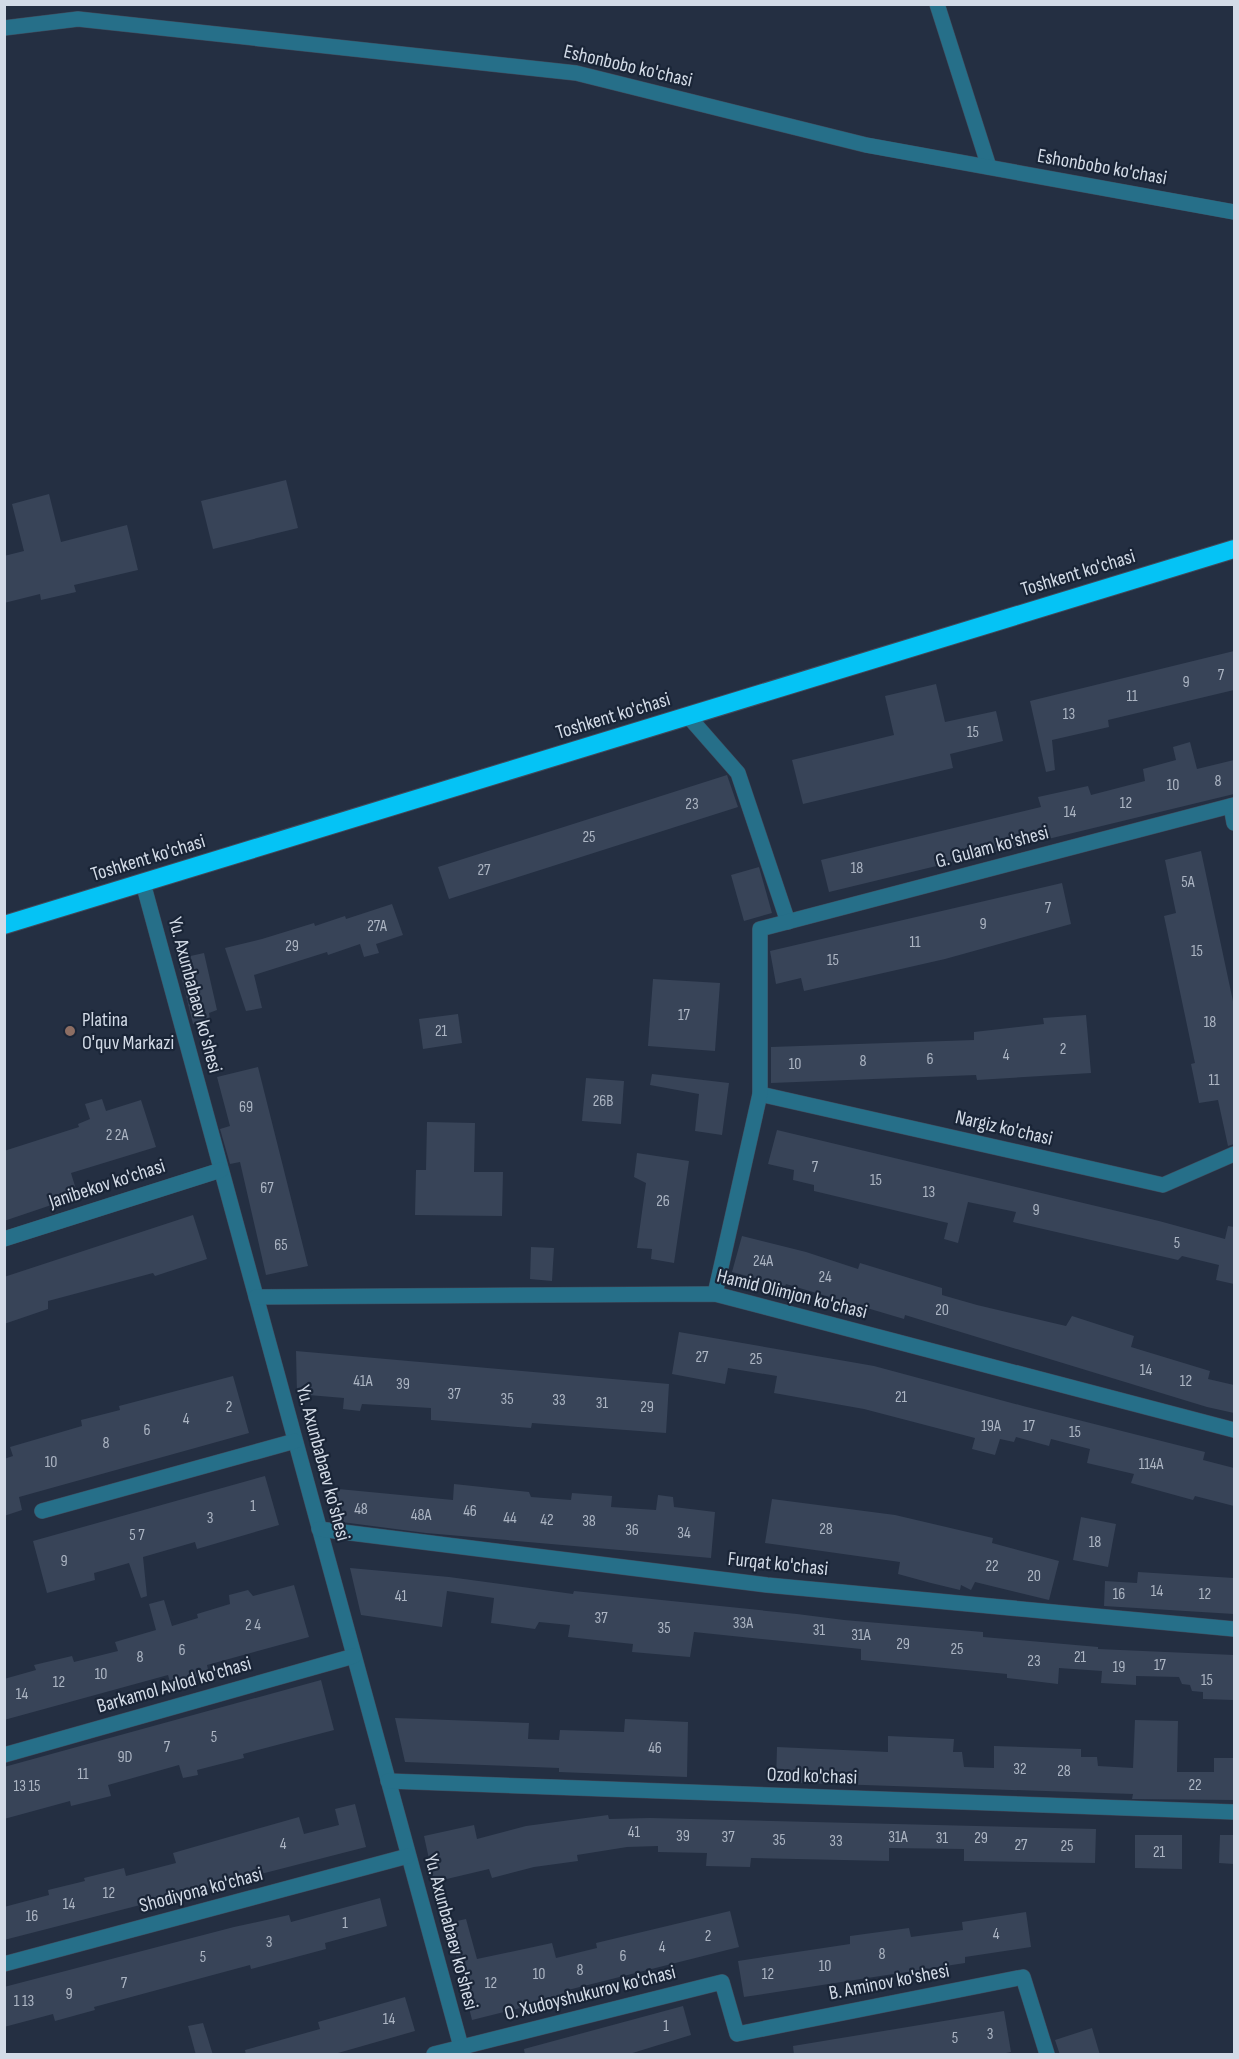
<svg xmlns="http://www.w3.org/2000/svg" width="1239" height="2059" viewBox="0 0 1239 2059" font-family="'Sofia Sans Condensed',sans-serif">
  <rect width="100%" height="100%" fill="#242f42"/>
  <!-- building -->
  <g fill="#384458">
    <path d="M286 480 298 528 213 549 201 501Z"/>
    <path d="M49 494 61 542 127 525 138 570 74 585 76 592 41 600 40 594 4 603V556L24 551 12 504Z"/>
    <path d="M1234 651V690L1108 720 1109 727 1052 740 1055 770 1046 772 1030 701Z"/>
    <path d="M936 684 945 722 996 711 1003 741 950 754 953 768 803 804 792 760 894 735 885 696Z"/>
    <path d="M1190 742 1197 769 1234 760V794L829 892 821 860 1041 807 1038 797 1088 786 1091 795 1145 781 1143 769 1176 760 1173 747Z"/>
    <path d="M727 775 738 807 449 899 438 867Z"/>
    <path d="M1201 851 1234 1006V1144L1228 1146 1218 1100 1199 1103 1191 1064 1195 1063 1164 916 1176 913 1165 860Z"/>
    <path d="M759 867 772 913 744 921 731 875Z"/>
    <path d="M1062 883 1071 924 945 959 804 991 801 978 776 984 770 951Z"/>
    <path d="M392 904 403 935 376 944 379 953 364 957 360 944 328 955 327 952 254 975 262 1008 246 1011 225 948 262 939 314 923 315 926 345 916 346 919Z"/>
    <path d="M204 953 217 1010 209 1013 210 1019 193 1024 177 959Z"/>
    <path d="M653 979 720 983 715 1051 648 1046Z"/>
    <path d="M458 1014 462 1043 423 1049 419 1019Z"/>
    <path d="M1086 1015 1091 1073 977 1080 976 1075 771 1083V1047L974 1040V1032L1044 1024 1043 1018Z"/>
    <path d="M258 1067 308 1266 266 1275 240 1162 230 1164 220 1129 230 1126 217 1077Z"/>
    <path d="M652 1074 729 1083 722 1135 695 1131 699 1094 650 1085Z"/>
    <path d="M586 1078 624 1081 621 1124 582 1121Z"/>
    <path d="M102 1099 106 1111 141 1100 156 1147 71 1173 78 1196 4 1221V1151L79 1127 78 1124 90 1119 85 1104Z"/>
    <path d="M427 1122 475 1123 474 1172H503L502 1216 415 1215 416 1170H426Z"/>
    <path d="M777 1130 1159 1221 1225 1239 1228 1226 1234 1227V1284L1216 1280 1219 1265 1182 1256 1178 1260 1013 1222 1016 1212 968 1202 958 1243 944 1239 948 1223 814 1191V1185L793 1180 794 1170 768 1164Z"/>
    <path d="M637 1153 689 1161 674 1263 651 1259 652 1249 637 1248 646 1183 634 1177Z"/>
    <path d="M193 1215 207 1259 155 1276 153 1273 48 1301V1309L4 1324V1277Z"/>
    <path d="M742 1236 806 1252 858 1269 860 1263 942 1288V1295L977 1305 1066 1326 1072 1316 1134 1336 1131 1347 1210 1371 1208 1379 1234 1385V1413L1207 1407 905 1315 904 1319 786 1284 785 1286 732 1272Z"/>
    <path d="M531 1247 554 1248 552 1281 530 1279Z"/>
    <path d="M679 1332 874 1366 1023 1406 1205 1452 1203 1460 1234 1468V1506L1195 1496 1193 1500 1131 1483 1134 1474 1087 1463 1090 1449 1051 1439 1049 1446 1016 1437 1014 1442 1000 1439 995 1455 972 1449 975 1438 864 1409 774 1393 777 1376 728 1368 725 1384 672 1374Z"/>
    <path d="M296 1351 669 1384 666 1433 532 1423 531 1428 431 1420V1408L362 1404 360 1411 343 1409 344 1398 297 1394Z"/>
    <path d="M233 1376 249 1433 19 1497 22 1510 4 1516V1459L13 1456 10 1447 82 1426 81 1420 120 1410 119 1406Z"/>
    <path d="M265 1476 279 1525 197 1549 195 1542 143 1557 147 1596 141 1598 129 1563 94 1573 95 1580 47 1593 33 1541Z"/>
    <path d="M454 1484 529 1492 531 1497 571 1500 572 1493 612 1496 611 1507 656 1510 658 1495 673 1497 674 1507 715 1512 711 1558 426 1533 334 1521 328 1488 453 1500Z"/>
    <path d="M772 1499 895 1515 993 1538 992 1543 1059 1561 1049 1600 975 1582 971 1590 961 1585 960 1590 931 1583 898 1574 900 1562 765 1543Z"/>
    <path d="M1081 1517 1116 1524 1108 1567 1073 1560Z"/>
    <path d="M350 1568 449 1577 573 1594 574 1591 797 1614 844 1620 983 1632V1637L1098 1647V1649L1234 1655 1233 1700 1203 1699V1692L1192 1691 1190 1685 1182 1684 1179 1677 1136 1676V1685L1101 1683 1102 1671 1059 1668 1058 1684 1007 1678V1674L861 1660V1649L694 1632 690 1657 632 1652 633 1644 568 1637 570 1625 539 1622 535 1629 491 1623 494 1598 447 1591 442 1627 361 1615Z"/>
    <path d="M1138 1572 1234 1578V1614L1104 1606 1105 1581 1137 1583Z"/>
    <path d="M294 1585 309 1637 207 1665 209 1674 171 1685 168 1675 4 1720V1679L36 1670 34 1665 72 1656 74 1662 118 1651 115 1642 156 1630 149 1604 164 1600 172 1626 198 1618 197 1614 230 1604 229 1595 248 1590 253 1596Z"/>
    <path d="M321 1680 334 1730 243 1754 244 1758 197 1770 198 1775 183 1778 179 1765 108 1785 111 1796 71 1806 70 1801 4 1819V1767Z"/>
    <path d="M395 1718 529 1723 528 1739 559 1740 560 1730 624 1732 625 1719 688 1722 687 1777 559 1772V1768L405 1762Z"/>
    <path d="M1135 1720 1178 1721 1177 1772H1214V1758H1234V1800L1132 1799 1133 1794 776 1782 777 1747 888 1752V1736L954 1739 953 1752H962L964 1767 994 1768V1746L1081 1749V1757H1097L1098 1766 1133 1768Z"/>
    <path d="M355 1804 366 1847 4 1940V1907L49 1895 48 1890 85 1881 84 1878 124 1868 126 1876 176 1863 173 1853 299 1817 304 1834 339 1825 335 1809Z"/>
    <path d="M608 1815 609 1819 650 1818 1096 1829 1095 1863 964 1861V1849L889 1848V1861L751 1858 750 1867 706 1866 707 1853 658 1852V1846L627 1847 577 1855 578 1861 534 1867 492 1878 489 1869 434 1882 424 1836 474 1825 477 1839 526 1826Z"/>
    <path d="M1135 1835H1182V1869L1135 1868Z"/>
    <path d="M1220 1835H1234V1864L1219 1863Z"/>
    <path d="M380 1898 387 1926 325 1943 326 1949 251 1969 250 1965 94 2007 95 2010 55 2021 53 2014 4 2027V1987L234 1927 289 1915 291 1922Z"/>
    <path d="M730 1911 739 1947 564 1991 565 1997 472 2020 448 1923 466 1919 477 1959 552 1943 556 1958 597 1948 596 1943Z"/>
    <path d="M1026 1912 1031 1947 965 1957V1963L744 1997 738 1961 850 1944V1936L909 1928 911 1937 963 1930 962 1922Z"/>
    <path d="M405 1997 415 2031 331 2055H246L245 2050 320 2029 318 2022Z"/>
    <path d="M683 2006 691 2035 626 2055H525L524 2049Z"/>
    <path d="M1004 2011 1011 2052 996 2055H794L793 2046Z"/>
    <path d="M203 2023 213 2055H196L188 2026Z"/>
    <path d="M1092 2028 1100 2055H1060L1055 2040Z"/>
  </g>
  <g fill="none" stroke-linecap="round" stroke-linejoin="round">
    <!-- minor casing -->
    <g stroke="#404b5c" stroke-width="16">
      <g id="minor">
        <path d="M937 4 989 167"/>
        <path d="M4 28 78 19 576 73 866 145 1234 212"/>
        <path d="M688 716 738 773 788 922"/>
        <path d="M1231 806 1234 823"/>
        <path d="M143 883 463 2054"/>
        <path d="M760 1094 1163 1185 1234 1154"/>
        <path d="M4 1239 221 1170"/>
        <path d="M715 1294 760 1094V929L1234 805"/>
        <path d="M256 1297 715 1294 1234 1430"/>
        <path d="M42 1511 295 1441"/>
        <path d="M319 1529 767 1585 1234 1629"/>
        <path d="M4 1755 354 1656"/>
        <path d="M388 1781 1234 1812"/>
        <path d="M4 1964 408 1856"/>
        <path d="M434 2054 722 1982 737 2034 1023 1977 1047 2054"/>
      </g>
    </g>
    <!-- highway casing -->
    <g stroke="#404b5c" stroke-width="20">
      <path id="highway" d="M4 925 1234 549"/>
    </g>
    <!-- minor -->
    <use href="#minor" stroke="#266f89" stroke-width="15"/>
    <!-- highway -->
    <use href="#highway" stroke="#05c3f5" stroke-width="18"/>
  </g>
  <!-- markers -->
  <circle fill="#8d6e63" stroke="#1a2537" stroke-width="2" cx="70" cy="1031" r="6"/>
  <g text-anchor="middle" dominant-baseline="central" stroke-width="4.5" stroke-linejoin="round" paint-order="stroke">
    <!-- number labels -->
    <g font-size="16" fill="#acb5c3">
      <text x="1221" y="675">7</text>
      <text x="1186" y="682">9</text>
      <text x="1132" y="696">11</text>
      <text x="1069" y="714">13</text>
      <text x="973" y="732">15</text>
      <text x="1218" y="781">8</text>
      <text x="1173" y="785">10</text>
      <text x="1126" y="803">12</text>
      <text x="692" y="804">23</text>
      <text x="1070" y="812">14</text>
      <text x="589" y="837">25</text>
      <text x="857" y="868">18</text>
      <text x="484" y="870">27</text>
      <text x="1188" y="882">5A</text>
      <text x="1048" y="908">7</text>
      <text x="983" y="924">9</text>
      <text x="377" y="926">27A</text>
      <text x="915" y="942">11</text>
      <text x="292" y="946">29</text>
      <text x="1197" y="951">15</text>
      <text x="833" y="960">15</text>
      <text x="684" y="1015">17</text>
      <text x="1210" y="1022">18</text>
      <text x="441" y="1031">21</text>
      <text x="1063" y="1049">2</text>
      <text x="1006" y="1055">4</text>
      <text x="930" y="1059">6</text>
      <text x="863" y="1061">8</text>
      <text x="795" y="1064">10</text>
      <text x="1214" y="1080">11</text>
      <text x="603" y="1101">26B</text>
      <text x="246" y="1107">69</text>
      <text x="117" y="1135">2 2A</text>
      <text x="815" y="1167">7</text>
      <text x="876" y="1180">15</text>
      <text x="267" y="1188">67</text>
      <text x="929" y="1192">13</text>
      <text x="663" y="1201">26</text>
      <text x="1036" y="1210">9</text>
      <text x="1177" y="1243">5</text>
      <text x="281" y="1245">65</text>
      <text x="763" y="1261">24A</text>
      <text x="825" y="1277">24</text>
      <text x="942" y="1310">20</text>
      <text x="702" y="1357">27</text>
      <text x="756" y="1359">25</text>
      <text x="1146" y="1370">14</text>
      <text x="363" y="1381">41A</text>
      <text x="1186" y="1381">12</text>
      <text x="403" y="1384">39</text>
      <text x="454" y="1394">37</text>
      <text x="901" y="1397">21</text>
      <text x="507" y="1399">35</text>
      <text x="559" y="1400">33</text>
      <text x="602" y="1403">31</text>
      <text x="229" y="1407">2</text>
      <text x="647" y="1407">29</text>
      <text x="186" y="1419">4</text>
      <text x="991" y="1426">19A</text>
      <text x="1029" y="1426">17</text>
      <text x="147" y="1430">6</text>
      <text x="1075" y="1432">15</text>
      <text x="106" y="1443">8</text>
      <text x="51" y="1462">10</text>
      <text x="1151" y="1464">114A</text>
      <text x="253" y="1506">1</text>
      <text x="361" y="1509">48</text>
      <text x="470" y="1511">46</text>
      <text x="421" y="1515">48A</text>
      <text x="210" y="1518">3</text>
      <text x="510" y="1518">44</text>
      <text x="547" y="1520">42</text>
      <text x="589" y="1521">38</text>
      <text x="826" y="1529">28</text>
      <text x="632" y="1530">36</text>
      <text x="684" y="1533">34</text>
      <text x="137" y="1535">5 7</text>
      <text x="1095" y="1542">18</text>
      <text x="64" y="1561">9</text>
      <text x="992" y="1566">22</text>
      <text x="1034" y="1576">20</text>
      <text x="1157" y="1591">14</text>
      <text x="1119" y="1594">16</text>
      <text x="1205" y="1594">12</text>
      <text x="401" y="1596">41</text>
      <text x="601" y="1618">37</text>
      <text x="743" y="1623">33A</text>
      <text x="253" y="1625">2 4</text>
      <text x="664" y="1628">35</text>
      <text x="819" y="1630">31</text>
      <text x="861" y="1635">31A</text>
      <text x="903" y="1644">29</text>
      <text x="957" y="1649">25</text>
      <text x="182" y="1650">6</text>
      <text x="140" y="1657">8</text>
      <text x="1080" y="1657">21</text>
      <text x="1034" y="1661">23</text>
      <text x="1160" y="1665">17</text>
      <text x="1119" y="1667">19</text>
      <text x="101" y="1674">10</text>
      <text x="1207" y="1680">15</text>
      <text x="59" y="1682">12</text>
      <text x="22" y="1694">14</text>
      <text x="214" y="1737">5</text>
      <text x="167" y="1747">7</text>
      <text x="655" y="1748">46</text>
      <text x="125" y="1757">9D</text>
      <text x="1020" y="1769">32</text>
      <text x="1064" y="1771">28</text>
      <text x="83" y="1774">11</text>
      <text x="1195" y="1785">22</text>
      <text x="27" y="1786">13 15</text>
      <text x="634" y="1832">41</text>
      <text x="683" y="1836">39</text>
      <text x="728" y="1837">37</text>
      <text x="898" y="1837">31A</text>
      <text x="942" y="1838">31</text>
      <text x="981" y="1838">29</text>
      <text x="779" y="1840">35</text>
      <text x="836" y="1841">33</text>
      <text x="283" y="1844">4</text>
      <text x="1021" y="1845">27</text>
      <text x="1067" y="1846">25</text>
      <text x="1159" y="1852">21</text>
      <text x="109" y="1893">12</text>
      <text x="69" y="1904">14</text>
      <text x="32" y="1916">16</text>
      <text x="345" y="1923">1</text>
      <text x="996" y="1934">4</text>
      <text x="708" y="1936">2</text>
      <text x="269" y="1942">3</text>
      <text x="662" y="1947">4</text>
      <text x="882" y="1954">8</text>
      <text x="623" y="1956">6</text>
      <text x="203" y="1957">5</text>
      <text x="825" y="1966">10</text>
      <text x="580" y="1970">8</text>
      <text x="539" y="1974">10</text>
      <text x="768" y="1974">12</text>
      <text x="124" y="1983">7</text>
      <text x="491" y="1983">12</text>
      <text x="69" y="1994">9</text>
      <text x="24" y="2001">1 13</text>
      <text x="389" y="2019">14</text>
      <text x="666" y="2026">1</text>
      <text x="990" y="2034">3</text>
      <text x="955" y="2038">5</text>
    </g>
    <!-- street labels -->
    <g font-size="20" fill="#d3dbe7" stroke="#1a2537">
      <text transform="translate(628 66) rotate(13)">Eshonbobo ko'chasi</text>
      <text transform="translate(1102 167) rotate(10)">Eshonbobo ko'chasi</text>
      <text transform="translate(1078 573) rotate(-17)">Toshkent ko'chasi</text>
      <text transform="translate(613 716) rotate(-17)">Toshkent ko'chasi</text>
      <text transform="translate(992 847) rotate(-15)">G. Gulam ko'shesi</text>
      <text transform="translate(148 858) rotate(-17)">Toshkent ko'chasi</text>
      <text transform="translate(195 995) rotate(75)">Yu. Axunbabaev ko'shesi</text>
      <text transform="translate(1004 1128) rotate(13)">Nargiz ko'chasi</text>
      <text transform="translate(107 1184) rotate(-18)">Janibekov ko'chasi</text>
      <text transform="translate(792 1294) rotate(14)">Hamid Olimjon ko'chasi</text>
      <text transform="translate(323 1463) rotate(75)">Yu. Axunbabaev ko'shesi</text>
      <text transform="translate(778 1564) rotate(6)">Furqat ko'chasi</text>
      <text transform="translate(174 1685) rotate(-16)">Barkamol Avlod ko'chasi</text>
      <text transform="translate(812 1776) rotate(2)">Ozod ko'chasi</text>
      <text transform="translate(201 1890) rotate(-15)">Shodiyona ko'chasi</text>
      <text transform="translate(451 1932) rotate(75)">Yu. Axunbabaev ko'shesi</text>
      <text transform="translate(889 1982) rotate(-11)">B. Aminov ko'shesi</text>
      <text transform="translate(590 1993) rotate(-14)">O. Xudoyshukurov ko'chasi</text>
    </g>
    <!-- poi labels -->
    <g font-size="20" fill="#d3dbe7" stroke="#1a2537" text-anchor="start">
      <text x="82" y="1020">Platina<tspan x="82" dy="23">O'quv Markazi</tspan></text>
    </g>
  </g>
  <!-- border -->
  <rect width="1239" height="2059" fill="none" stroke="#d3dbe7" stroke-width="12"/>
</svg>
